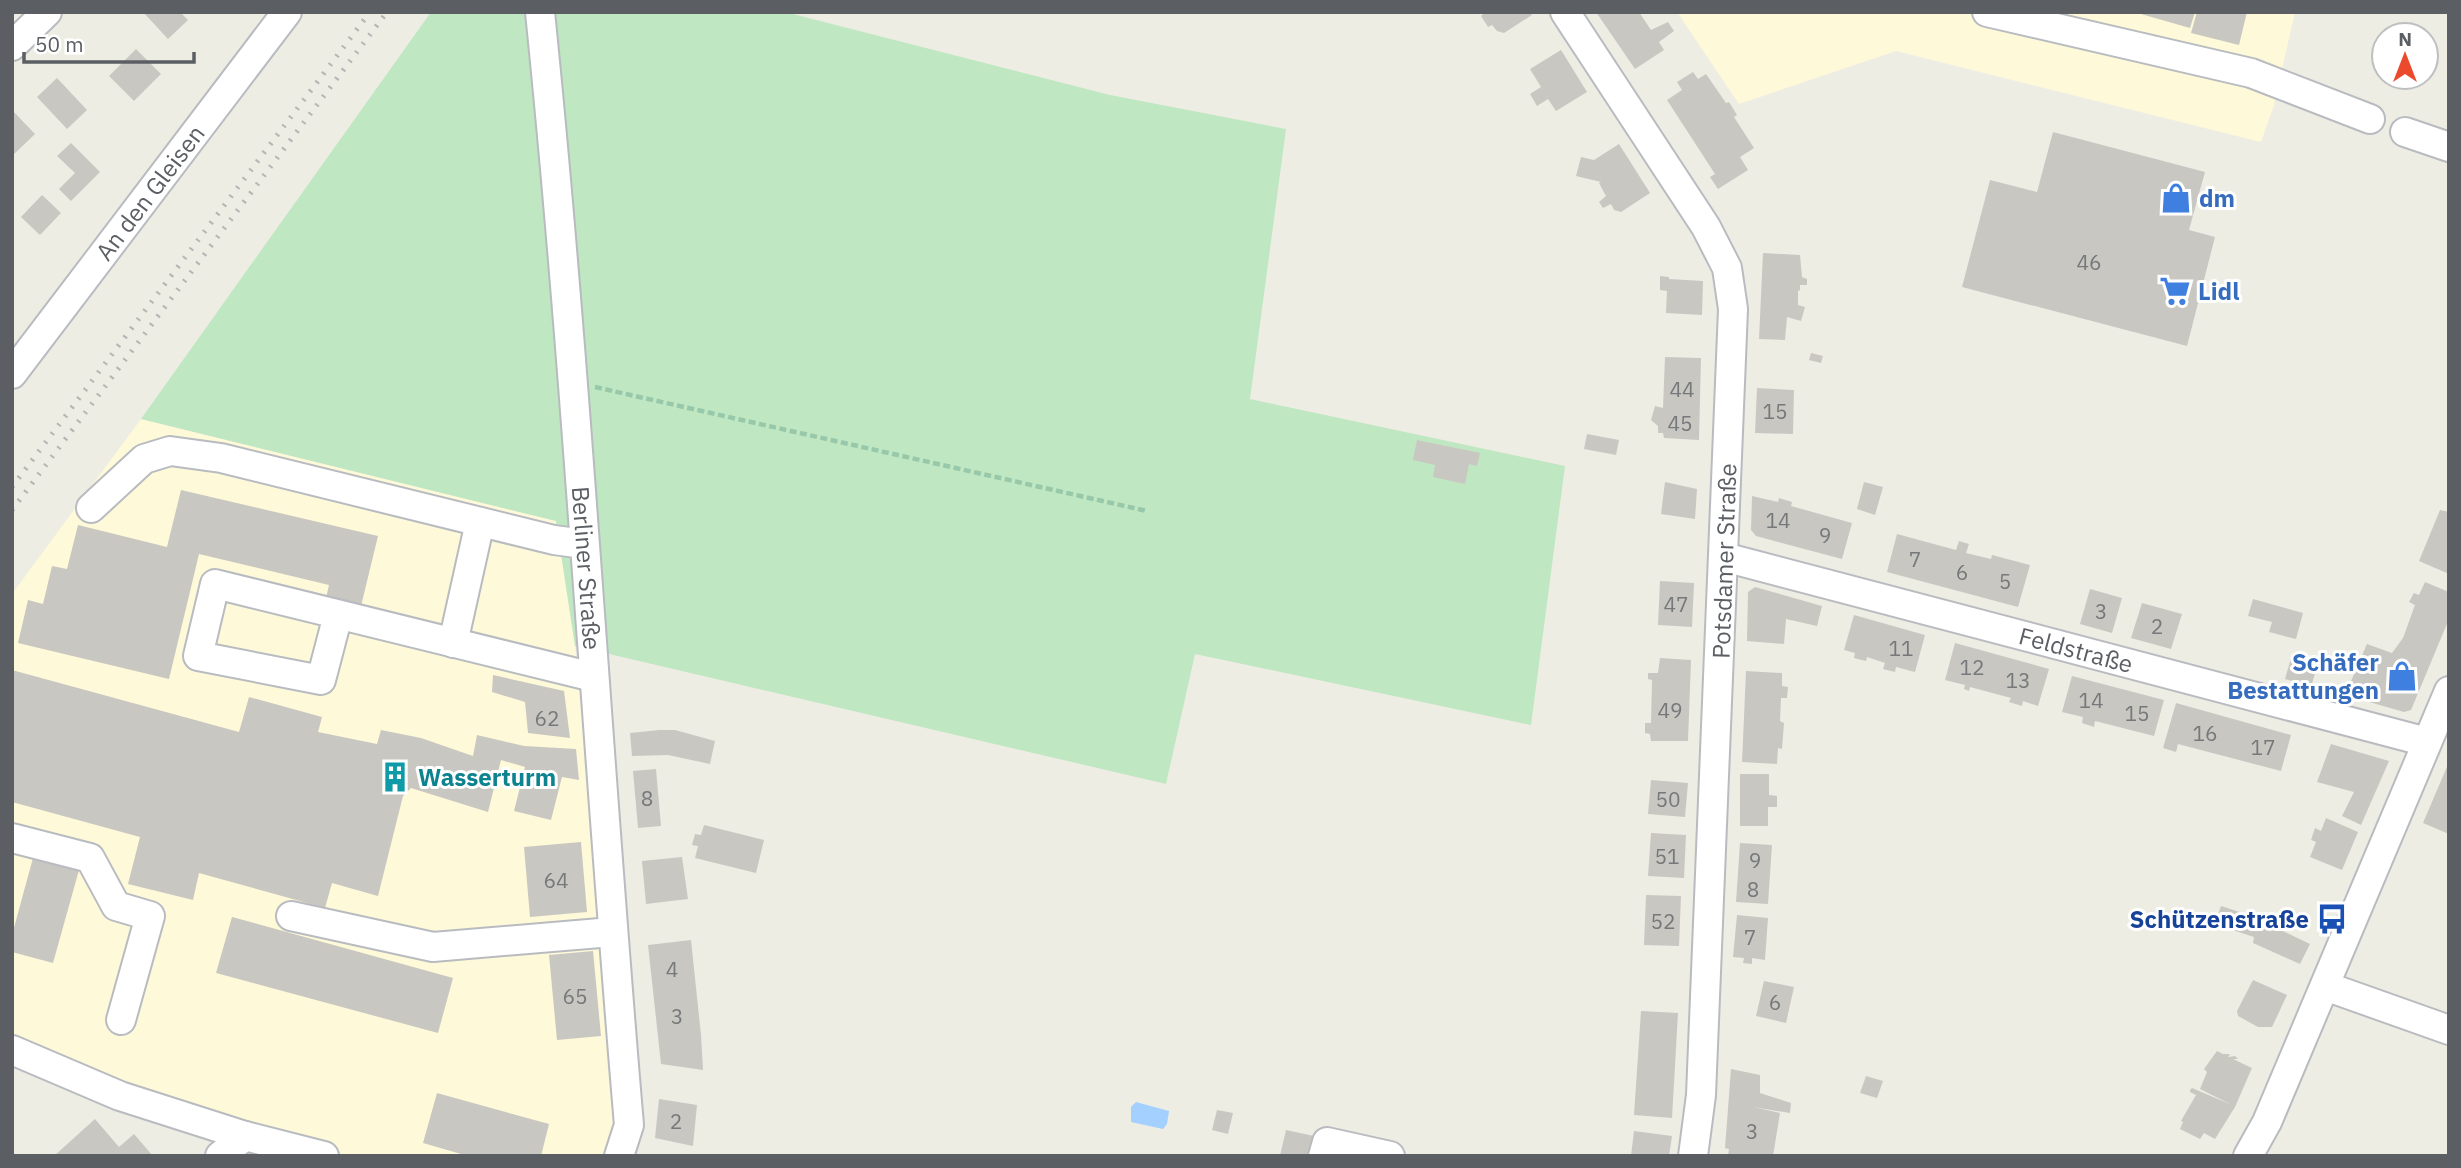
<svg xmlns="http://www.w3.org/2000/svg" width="2461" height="1168" viewBox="0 0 2461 1168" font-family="'IBM Plex Sans',sans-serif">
  <rect width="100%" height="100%" fill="#eeede3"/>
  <!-- commercial -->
  <g fill="#fef9d8">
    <path d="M1677 12H2295L2274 105 2261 142 1896 51 1739 104Z"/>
    <path d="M141 419 556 521 575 646 612 932 619 1156H324L12 1059V594Z"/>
  </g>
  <!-- green -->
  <path fill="#bfe7c2" d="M431 12H785L1110 95 1286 129 1250 399 1565 466 1531 725 1195 654 1166 784 575 646 556 521 141 419Z"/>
  <!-- water -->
  <path fill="#a3d0ff" d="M1136 1102 1169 1111 1167 1124 1163 1129 1131 1122V1107Z"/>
  <!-- building -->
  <g fill="#c9c7c1">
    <path d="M143 12H180L188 20 168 39Z"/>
    <path d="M1485 12H1530L1532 15 1504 33 1497 31 1492 25 1488 27 1481 16Z"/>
    <path d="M1596 12H1639L1651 30 1668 22 1674 31 1659 42 1664 50 1635 69Z"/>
    <path d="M2134 12H2195L2190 28Z"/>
    <path d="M2197 12H2247L2239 45 2191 33Z"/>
    <path d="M136 49 161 74 134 101 109 76Z"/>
    <path d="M1561 50 1587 92 1556 111 1548 99 1537 106 1530 94 1541 87 1530 69Z"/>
    <path d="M1693 72 1698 79 1706 74 1726 103 1729 102 1737 115 1734 117 1754 148 1740 157 1748 170 1718 189 1710 177 1715 174 1667 100 1682 90 1677 82Z"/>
    <path d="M57 78 87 110 67 129 37 97Z"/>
    <path d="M12 110 35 134 12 156Z"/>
    <path d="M2053 132 2205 172 2189 230 2215 237 2187 346 1962 287 1990 180 2037 192Z"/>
    <path d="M71 143 100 172 71 201 59 189 75 173 57 156Z"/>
    <path d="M1619 144 1650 193 1621 212 1614 210 1611 204 1603 208 1599 202 1606 196 1599 183 1601 182 1576 176 1581 157 1594 160Z"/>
    <path d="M42 195 61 213 40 235 21 217Z"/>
    <path d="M1763 253 1800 255 1802 277 1807 279V285H1800V290L1798 291V305L1805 307 1801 321 1787 317 1785 340 1759 339Z"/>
    <path d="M1660 276 1669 277V279L1703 281 1702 315 1666 313 1667 291 1660 290Z"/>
    <path d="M1811 353 1823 356 1821 363 1809 360Z"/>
    <path d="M1665 357 1701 358 1699 440 1664 438 1663 433H1658V426L1651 420 1655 406 1663 408Z"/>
    <path d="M1757 388 1794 390 1793 434 1755 433Z"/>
    <path d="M1587 434 1619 440 1616 455 1584 449Z"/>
    <path d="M1417 440 1480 453 1477 466 1469 464 1465 484 1433 477 1435 465 1413 460Z"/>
    <path d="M1665 482 1697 489 1695 519 1661 514Z"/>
    <path d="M1864 482 1883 487 1875 515 1857 509Z"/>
    <path d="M181 490 378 536 361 606 326 598 329 585 199 554 169 679 18 643 28 600 43 604 52 566 67 569 78 525 167 547Z"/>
    <path d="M1752 496 1778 502 1779 498 1792 502 1791 506 1852 523 1842 559 1756 536 1751 530Z"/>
    <path d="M2440 510 2449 512V574L2419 561Z"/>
    <path d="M1897 534 1956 550 1959 541 1969 544 1966 553 1991 559 1992 555 2030 565 2018 607 1887 572Z"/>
    <path d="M1660 581 1694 583 1692 627 1658 625Z"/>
    <path d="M2425 582 2449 592V619L2411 710 2404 712 2345 695 2367 644 2392 653 2403 638 2415 605 2409 602 2414 593 2419 595Z"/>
    <path d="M1755 587 1822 606 1817 626 1786 619 1784 644 1747 641 1748 592Z"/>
    <path d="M2090 589 2122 598 2112 633 2080 624Z"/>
    <path d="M2253 599 2303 613 2296 639 2269 632 2272 622 2248 616Z"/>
    <path d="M2142 603 2182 614 2171 649 2131 638Z"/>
    <path d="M1854 615 1925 635 1915 672 1896 667 1895 672 1883 669 1885 663 1867 657 1866 661 1854 658 1855 653 1844 650Z"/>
    <path d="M1955 643 2049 669 2038 706 2023 701 2022 706 2009 702 2011 698 1970 687 1969 691 1964 689 1965 685 1945 680Z"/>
    <path d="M2292 655 2318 663 2311 687 2285 679Z"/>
    <path d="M1660 658 1691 660 1688 741H1651L1650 734 1645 733V723H1651L1652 680 1648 679V673H1658Z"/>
    <path d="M12 670 239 732 249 697 322 717 318 732 377 744 381 730 421 738 473 756 477 735 524 746 576 749 579 780 562 777 551 820 514 811 525 767 501 760 488 812 411 788 403 796 378 896 332 883 325 908 199 873 193 900 128 884 140 837 12 802Z"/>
    <path d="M1746 671 1782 673V686L1788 687 1787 698H1781L1780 721 1784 723 1782 749 1778 748 1777 764 1742 762Z"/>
    <path d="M493 675 564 691 570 738 528 733 525 702 492 692Z"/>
    <path d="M2072 676 2164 700 2154 736 2095 721 2094 727 2082 723 2083 717 2062 712Z"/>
    <path d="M2176 703 2291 735 2281 771 2178 744 2176 752 2163 748Z"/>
    <path d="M659 730H675L715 741 710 764 668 755 632 756 630 733Z"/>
    <path d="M2331 744 2389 761 2361 825 2342 816 2354 792 2317 782Z"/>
    <path d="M2449 762V834L2423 823Z"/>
    <path d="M656 769 661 826 638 828 633 771Z"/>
    <path d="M1740 774H1769V795L1777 796V807H1768V826H1740Z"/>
    <path d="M1651 780 1688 783 1685 817 1648 814Z"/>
    <path d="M2326 818 2358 832 2342 870 2310 857 2316 842 2311 840 2315 828 2321 831Z"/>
    <path d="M704 825 764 840 756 873 695 858 698 846 692 845 695 834 701 835Z"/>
    <path d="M1651 833 1686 835 1684 878 1648 876Z"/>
    <path d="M581 842 587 912 530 917 524 847Z"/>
    <path d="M1740 843 1772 845 1768 904 1736 902Z"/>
    <path d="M682 857 688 899 646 904 642 861Z"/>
    <path d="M33 858 79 870 53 963 12 952V935Z"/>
    <path d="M1646 895 1681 896 1679 946 1644 945Z"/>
    <path d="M2221 906 2252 916 2310 944 2300 964 2253 943 2254 937 2217 925 2215 923Z"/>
    <path d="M1737 915 1768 918 1765 960 1752 958V964L1743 963 1744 958 1733 957Z"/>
    <path d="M232 917 453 978 438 1033 216 973Z"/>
    <path d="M691 940 701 1035 703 1070 661 1064 648 945Z"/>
    <path d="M593 951 601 1036 557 1040 549 955Z"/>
    <path d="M2253 980 2287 995 2272 1027H2258L2238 1016 2237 1011Z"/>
    <path d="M1764 981 1794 987 1786 1023 1756 1016Z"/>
    <path d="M1641 1011 1678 1013 1672 1118 1634 1115Z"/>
    <path d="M2217 1051 2223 1054H2230L2228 1057 2235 1056 2238 1059H2233L2252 1068 2235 1107 2215 1139 2204 1133 2200 1139 2180 1129 2183 1122 2181 1121 2196 1095 2190 1092V1090L2192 1088 2232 1105 2200 1089 2207 1072 2204 1069Z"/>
    <path d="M1731 1069 1760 1075V1093L1791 1103 1790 1113 1753 1107 1780 1113 1773 1156H1728L1729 1149 1725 1148Z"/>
    <path d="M1866 1076 1883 1081 1877 1098 1860 1093Z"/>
    <path d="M437 1093 549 1124 541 1156H468L423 1143Z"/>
    <path d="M659 1099 697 1105 693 1146 655 1138Z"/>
    <path d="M1217 1110 1233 1113 1228 1134 1212 1130Z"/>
    <path d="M95 1119 119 1147 134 1134 153 1156H54Z"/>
    <path d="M1286 1130 1314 1136 1310 1156H1280Z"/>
    <path d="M1634 1131 1672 1136 1669 1156H1631Z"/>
  </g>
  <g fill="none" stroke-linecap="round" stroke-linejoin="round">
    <!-- minor casing -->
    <g stroke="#b8bbc0" stroke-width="32">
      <g id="minor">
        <path id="s1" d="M540 12C578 383 597 755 629 1125L619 1156"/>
        <path d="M1565 12 1706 227 1727 268 1733 309 1701 1095 1693 1156"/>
        <path d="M1987 12 2251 73 2370 119"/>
        <path d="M12 46 47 12"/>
        <path d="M2405 132 2449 147"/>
        <path id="s2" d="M12 374 287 12"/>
        <path d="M91 508 144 459 170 451 221 458 554 540 584 544"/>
        <path id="s3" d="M1724 557 2427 742"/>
        <path d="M338 615 321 680 198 656 215 584 593 677"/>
        <path d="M453 643 480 522"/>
        <path d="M12 838 90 858 116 906 150 916 121 1020"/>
        <path d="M291 916 433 947 612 932"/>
        <path d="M2325 986 2449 1030"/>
        <path d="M12 1050 120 1096 245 1136 324 1156"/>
        <path d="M220 1156 245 1136"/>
        <path d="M1323 1156 1327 1142 1390 1156"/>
        <path d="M2248 1156 2267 1122 2449 691"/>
      </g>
    </g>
    <!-- path -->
    <path stroke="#98c8aa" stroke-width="4.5" stroke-dasharray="7 3.5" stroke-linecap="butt" d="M595 387 1147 511"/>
    <!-- minor -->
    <use href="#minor" stroke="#fff" stroke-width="28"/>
    <!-- rail -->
    <g stroke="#b4b5b5" stroke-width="5" stroke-dasharray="2 9" stroke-linecap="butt">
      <path d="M12 487 370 12"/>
      <path d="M12 510 387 12"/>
    </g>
  </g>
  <!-- icons -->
  <defs>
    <g id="shop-bare" transform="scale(2.415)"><path d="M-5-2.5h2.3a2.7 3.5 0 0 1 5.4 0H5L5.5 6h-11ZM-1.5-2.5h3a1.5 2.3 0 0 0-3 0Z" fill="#3f7fe0" stroke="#fff" stroke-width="2.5" paint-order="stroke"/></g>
    <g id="supermarket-bare" transform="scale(2.415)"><path d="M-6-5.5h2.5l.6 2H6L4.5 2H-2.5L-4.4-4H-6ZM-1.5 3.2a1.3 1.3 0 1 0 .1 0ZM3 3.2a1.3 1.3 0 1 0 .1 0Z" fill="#3f7fe0" stroke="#fff" stroke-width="2.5" paint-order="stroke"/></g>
    <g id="building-bare" transform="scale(2.415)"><path d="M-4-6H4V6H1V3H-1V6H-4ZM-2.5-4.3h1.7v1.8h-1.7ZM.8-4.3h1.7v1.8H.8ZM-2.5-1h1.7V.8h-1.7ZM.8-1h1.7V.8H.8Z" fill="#0f9aa8" stroke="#fff" stroke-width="2.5" paint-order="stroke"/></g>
    <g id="bus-bare" transform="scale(2.415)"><path d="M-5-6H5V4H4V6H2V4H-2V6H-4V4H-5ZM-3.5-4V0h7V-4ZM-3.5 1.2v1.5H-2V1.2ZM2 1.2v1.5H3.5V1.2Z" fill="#1a4fb4" stroke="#fff" stroke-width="2.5" paint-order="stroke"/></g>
  </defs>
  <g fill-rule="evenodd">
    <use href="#shop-bare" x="2176" y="198"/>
    <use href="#supermarket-bare" x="2175" y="291"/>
    <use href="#shop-bare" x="2402" y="676"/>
    <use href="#building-bare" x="395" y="777"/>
    <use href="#bus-bare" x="2332" y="919"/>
  </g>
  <g text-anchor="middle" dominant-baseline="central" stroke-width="6" stroke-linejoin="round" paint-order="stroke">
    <!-- number labels -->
    <g font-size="21" fill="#76797b">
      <text x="2089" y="262">46</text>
      <text x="1682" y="389">44</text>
      <text x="1775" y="411">15</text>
      <text x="1680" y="423">45</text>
      <text x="1778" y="520">14</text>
      <text x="1825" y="535">9</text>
      <text x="1915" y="559">7</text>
      <text x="1962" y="572">6</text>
      <text x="2005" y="581">5</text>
      <text x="1676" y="604">47</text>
      <text x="2101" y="611">3</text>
      <text x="2157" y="626">2</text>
      <text x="1901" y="648">11</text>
      <text x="1972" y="667">12</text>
      <text x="2018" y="680">13</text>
      <text x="2091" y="700">14</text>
      <text x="1670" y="710">49</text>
      <text x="2137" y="713">15</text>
      <text x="547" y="718">62</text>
      <text x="2205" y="733">16</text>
      <text x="2263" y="747">17</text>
      <text x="647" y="798">8</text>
      <text x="1668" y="799">50</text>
      <text x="1667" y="856">51</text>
      <text x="1755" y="860">9</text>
      <text x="556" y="880">64</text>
      <text x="1753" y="889">8</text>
      <text x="1663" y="921">52</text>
      <text x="1750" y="937">7</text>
      <text x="672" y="969">4</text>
      <text x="575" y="996">65</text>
      <text x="1775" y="1002">6</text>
      <text x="677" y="1016">3</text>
      <text x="676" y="1121">2</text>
      <text x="1752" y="1131">3</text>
    </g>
    <!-- street labels -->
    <g font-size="24" fill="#5b5f64" stroke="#fff">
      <text stroke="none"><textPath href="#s2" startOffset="228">An den Gleisen</textPath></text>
      <text transform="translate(1724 561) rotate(-88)">Potsdamer Straße</text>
      <text stroke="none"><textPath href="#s1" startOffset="558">Berliner Straße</textPath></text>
      <text stroke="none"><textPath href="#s3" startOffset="364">Feldstraße</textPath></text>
    </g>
    <!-- shop labels -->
    <g font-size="24" font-weight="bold" fill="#366cbe" stroke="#fff" text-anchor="start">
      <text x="2199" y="198">dm</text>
      <text x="2198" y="291">Lidl</text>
      <text x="2379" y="662" text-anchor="end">Schäfer<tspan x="2379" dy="28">Bestattungen</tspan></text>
    </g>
    <!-- culture labels -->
    <g font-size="24" font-weight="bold" fill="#0d838f" stroke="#fff" text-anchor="start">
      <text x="418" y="777">Wasserturm</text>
    </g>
    <!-- transit labels -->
    <g font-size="24" font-weight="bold" fill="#164399" stroke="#fff" text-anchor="end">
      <text x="2309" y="919">Schützenstraße</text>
    </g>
  </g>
  <!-- border -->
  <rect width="2461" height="1168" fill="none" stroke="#5b5f64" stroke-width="28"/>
  <!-- north arrow -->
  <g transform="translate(2405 56)"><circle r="33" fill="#ffffff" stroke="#bdbfc1" stroke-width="2"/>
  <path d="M0-5L12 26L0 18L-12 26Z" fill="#ec4a2c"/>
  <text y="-10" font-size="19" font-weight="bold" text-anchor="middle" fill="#5b5f64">N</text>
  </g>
  <!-- scale -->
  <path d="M24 52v10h170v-10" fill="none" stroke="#5b5f64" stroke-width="3.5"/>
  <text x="35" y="52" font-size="21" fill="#5b5f64" stroke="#ffffff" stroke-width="5" paint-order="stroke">50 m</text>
</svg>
